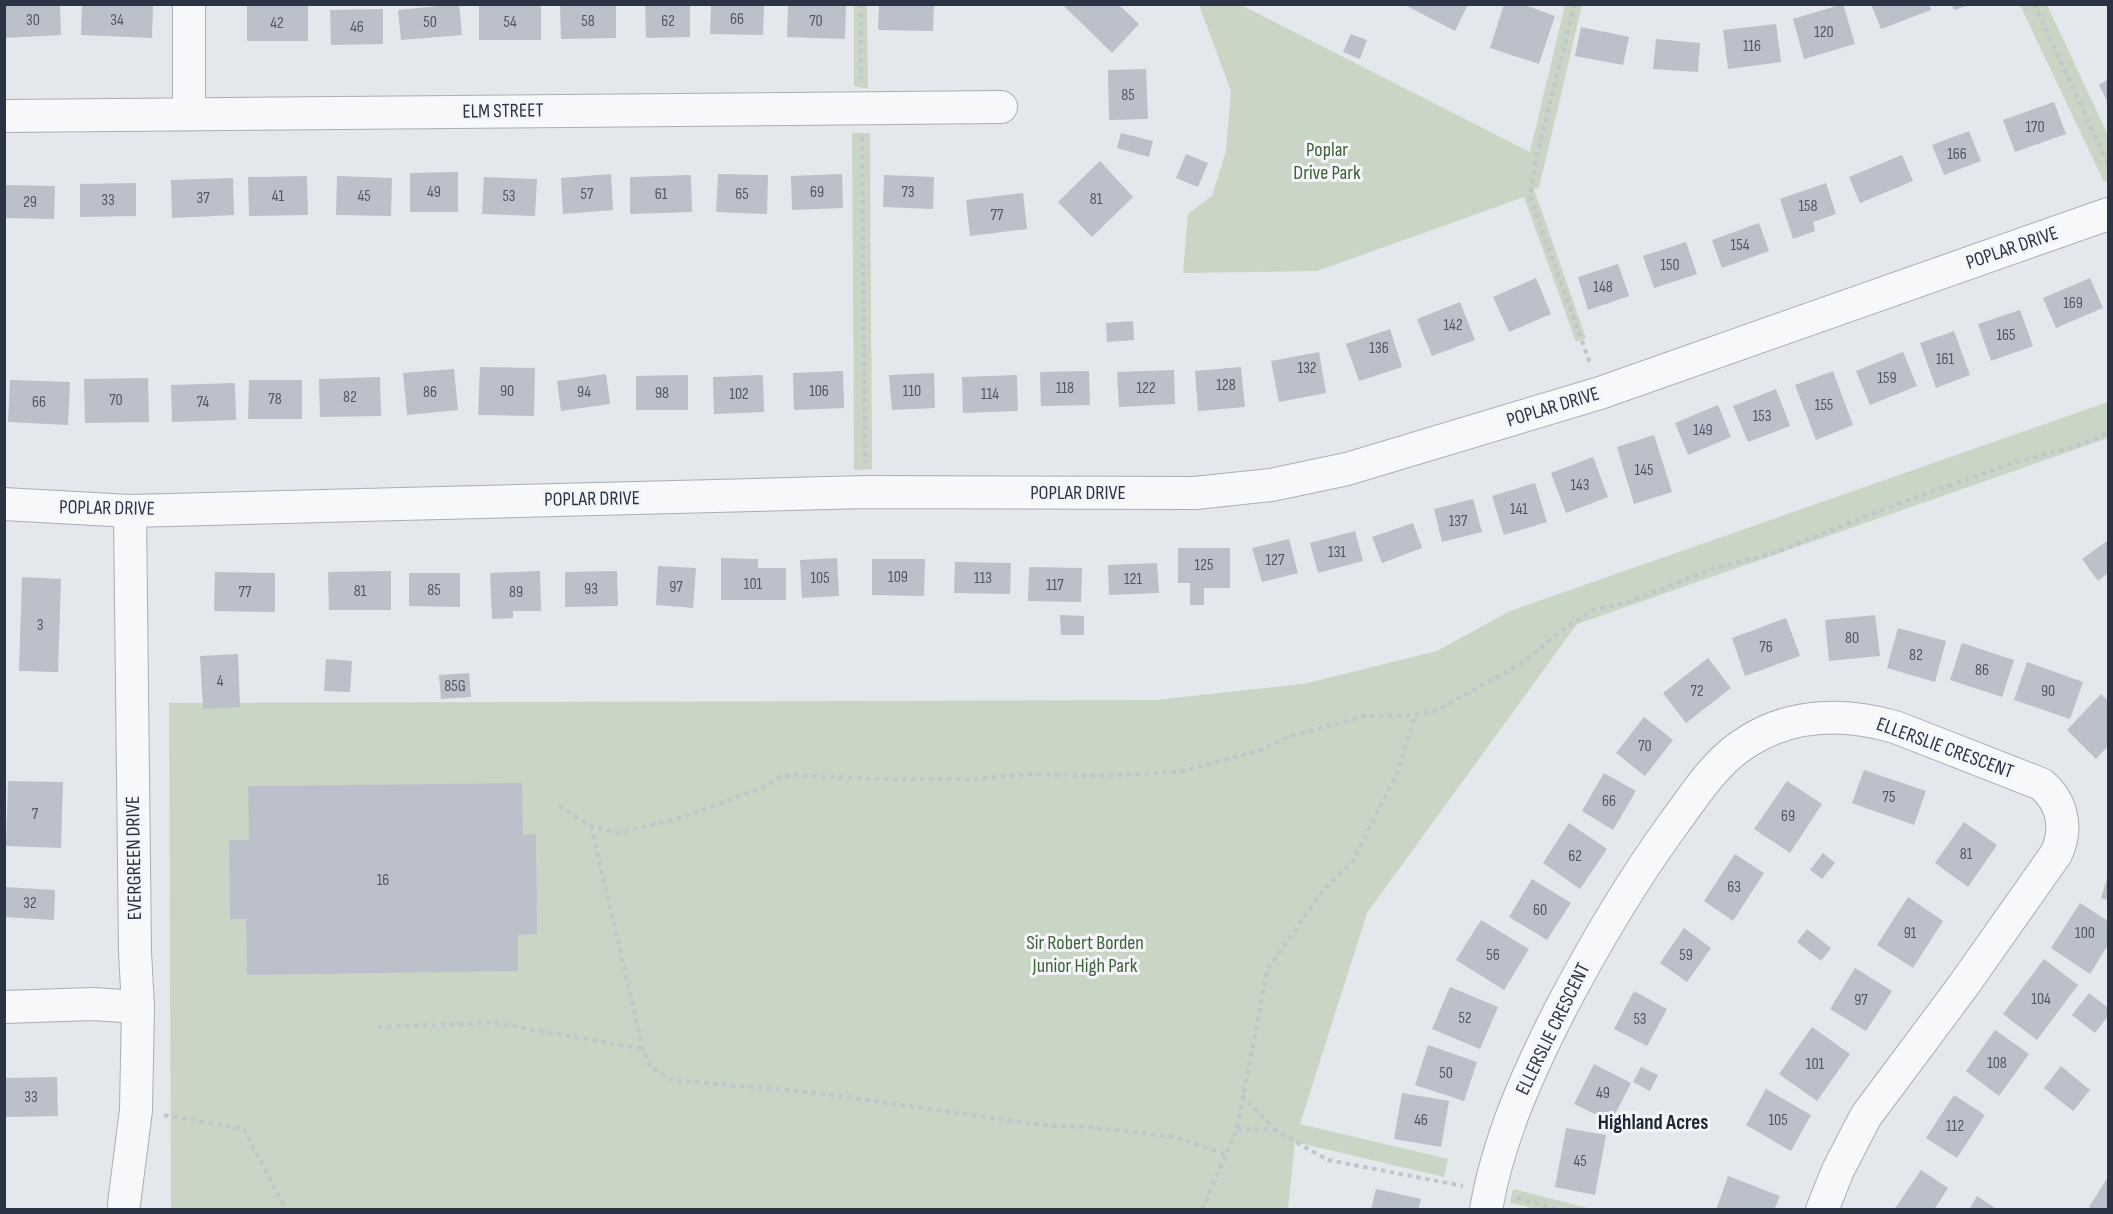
<svg xmlns="http://www.w3.org/2000/svg" width="2113" height="1214" viewBox="0 0 2113 1214" font-family="'Sofia Sans Condensed',sans-serif">
  <rect width="100%" height="100%" fill="#e4e7ec"/>
  <!-- green -->
  <g fill="#c9d6c5">
    <path d="M854 5H867L868 89 854 86Z"/>
    <path d="M1199 5H1241L1530 152 1565 5H1582L1539 188 1534 189 1586 338 1576 342 1524 197 1317 271 1183 273 1188 214 1212 196 1226 151 1231 91Z"/>
    <path d="M2020 5H2047L2108 135V180L2104 182Z"/>
    <path d="M852 133H870L872 469 854 470Z"/>
    <path d="M2108 402V438L1577 624 1367 913 1300 1124 1448 1159 1444 1177 1295 1142 1288 1209H171L169 703 1156 700 1303 684 1437 651 1510 611Z"/>
    <path d="M1513 1189 1592 1209H1535L1510 1203Z"/>
  </g>
  <!-- building -->
  <g fill="#bbc0ca">
    <path d="M4 4H60L61 35 4 38Z"/>
    <path d="M82 4 153 5 152 38 81 35Z"/>
    <path d="M459 4 462 35 401 40 398 10Z"/>
    <rect x="479" y="4" width="62" height="36"/>
    <path d="M560 4H616V38L561 39Z"/>
    <path d="M645 4H690V37L646 38Z"/>
    <path d="M711 4 764 5 763 35 710 34Z"/>
    <path d="M788 4H846L845 39 787 37Z"/>
    <path d="M879 4H934L933 31 878 30Z"/>
    <path d="M1062 4H1118L1139 24 1112 53Z"/>
    <path d="M1403 4H1468L1455 31Z"/>
    <path d="M1504 4H1522L1555 16 1539 64 1490 48Z"/>
    <path d="M1843 4 1855 44 1804 59 1793 19Z"/>
    <path d="M1871 4H1929L1931 10 1881 29Z"/>
    <path d="M1952 4H1969V5L1954 10Z"/>
    <rect x="247" y="5" width="61" height="36"/>
    <path d="M383 9V44L331 45 330 10Z"/>
    <path d="M1776 24 1781 62 1728 69 1723 30Z"/>
    <path d="M1581 27 1629 37 1623 65 1575 56Z"/>
    <path d="M1351 34 1367 40 1360 59 1343 52Z"/>
    <path d="M1656 39 1700 43 1698 72 1653 69Z"/>
    <path d="M1146 69 1148 119 1109 120 1108 70Z"/>
    <path d="M2108 79V103L2099 85Z"/>
    <path d="M2054 102 2066 134 2015 152 2003 120Z"/>
    <path d="M1969 131 1981 161 1944 175 1932 145Z"/>
    <path d="M1121 133 1153 141 1149 157 1117 148Z"/>
    <path d="M1186 154 1208 163 1198 187 1176 178Z"/>
    <path d="M1902 155 1913 181 1860 203 1849 177Z"/>
    <path d="M1100 161 1133 197 1092 237 1058 202Z"/>
    <path d="M458 172V212H410V173Z"/>
    <path d="M611 174 613 210 563 214 561 178Z"/>
    <path d="M718 174 768 175 767 214 716 212Z"/>
    <path d="M842 174 843 208 792 210 791 176Z"/>
    <path d="M691 175 692 212 630 214V177Z"/>
    <path d="M884 175 934 177 933 209 883 207Z"/>
    <path d="M307 176 308 215 249 216 248 177Z"/>
    <path d="M337 176 392 178 391 216 336 215Z"/>
    <path d="M484 177 537 179 535 216 482 214Z"/>
    <path d="M233 178 234 215 172 218 171 180Z"/>
    <path d="M136 183V216L80 217V184Z"/>
    <path d="M1826 183 1836 214 1813 222 1815 231 1793 239 1780 199Z"/>
    <path d="M6 185 55 186 54 219 5 218Z"/>
    <path d="M1023 193 1027 229 970 236 966 200Z"/>
    <path d="M1759 223 1769 251 1722 268 1712 240Z"/>
    <path d="M1686 242 1697 274 1654 288 1643 256Z"/>
    <path d="M1618 264 1629 296 1588 310 1578 277Z"/>
    <path d="M1536 278 1551 314 1509 332 1493 297Z"/>
    <path d="M2090 278 2103 308 2056 328 2043 298Z"/>
    <path d="M1460 302 1475 340 1432 356 1417 319Z"/>
    <path d="M2020 310 2033 346 1991 361 1978 324Z"/>
    <path d="M1133 321 1134 340 1107 342 1106 323Z"/>
    <path d="M1390 329 1402 367 1359 381 1346 344Z"/>
    <path d="M1954 331 1970 375 1936 388 1920 343Z"/>
    <path d="M1319 352 1326 393 1279 402 1271 361Z"/>
    <path d="M1903 352 1917 386 1870 405 1856 371Z"/>
    <path d="M480 367 535 368 534 416 478 415Z"/>
    <path d="M1241 367 1245 407 1198 411 1195 371Z"/>
    <path d="M454 369 458 410 407 415 403 373Z"/>
    <path d="M1174 370 1175 404 1119 407 1117 372Z"/>
    <path d="M843 371 844 408 794 410 793 373Z"/>
    <path d="M1089 371 1090 405 1041 406 1040 372Z"/>
    <path d="M1833 371 1853 425 1816 440 1795 385Z"/>
    <path d="M934 373 935 408 892 410 889 375Z"/>
    <path d="M606 374 610 404 561 411 557 381Z"/>
    <path d="M688 375V410H636V376Z"/>
    <path d="M763 375 764 412 714 414 713 377Z"/>
    <path d="M1017 375 1018 411 963 413 962 377Z"/>
    <path d="M380 377 381 416 320 417 319 379Z"/>
    <path d="M148 378 149 422 85 423 84 379Z"/>
    <path d="M10 380 70 382 68 425 8 422Z"/>
    <path d="M249 380H302V419H248Z"/>
    <path d="M235 383 236 420 172 422 171 385Z"/>
    <path d="M1776 389 1790 426 1748 442 1733 406Z"/>
    <path d="M1718 405 1731 437 1688 455 1675 423Z"/>
    <path d="M1654 435 1672 492 1634 504 1617 447Z"/>
    <path d="M1593 457 1608 497 1566 513 1551 473Z"/>
    <path d="M1535 483 1547 522 1504 535 1492 496Z"/>
    <path d="M1473 499 1482 532 1442 542 1434 509Z"/>
    <path d="M1413 523 1422 548 1382 563 1372 537Z"/>
    <path d="M1355 531 1363 561 1318 573 1310 543Z"/>
    <path d="M1289 539 1298 573 1262 582 1252 548Z"/>
    <path d="M2107 541 2108 573 2098 581 2082 559Z"/>
    <path d="M1178 548H1230V588H1204V605H1190V583H1178Z"/>
    <path d="M721 558 758 559V568H786V600H721Z"/>
    <path d="M837 558 839 596 802 598 800 560Z"/>
    <path d="M872 559H925L924 596 872 595Z"/>
    <path d="M955 562 1011 563 1010 594 954 593Z"/>
    <path d="M1157 563 1159 593 1109 595 1108 565Z"/>
    <path d="M658 566 696 568 693 608 656 605Z"/>
    <path d="M1029 567 1082 568 1081 602 1028 601Z"/>
    <path d="M391 571V610H329L328 572Z"/>
    <path d="M540 571 541 611H513V618L492 619 490 573Z"/>
    <path d="M617 571 618 606 565 607V572Z"/>
    <path d="M215 572 275 573V612L214 611Z"/>
    <path d="M409 573H460V607L409 606Z"/>
    <path d="M22 577 61 579 58 672 19 671Z"/>
    <path d="M1060 615 1084 616V635H1061Z"/>
    <path d="M1875 615 1880 656 1829 661 1825 620Z"/>
    <path d="M1786 618 1800 656 1745 676 1732 638Z"/>
    <path d="M1898 628 1946 641 1935 682 1887 668Z"/>
    <path d="M1962 643 2014 660 2002 697 1950 680Z"/>
    <path d="M238 654 240 707 203 709 200 656Z"/>
    <path d="M1708 658 1731 688 1686 723 1663 693Z"/>
    <path d="M326 659 352 661 350 692 324 691Z"/>
    <path d="M2027 662 2083 682 2070 719 2014 700Z"/>
    <path d="M469 673 471 697 441 699 439 675Z"/>
    <path d="M2101 694 2108 701V746L2096 759 2067 730Z"/>
    <path d="M1644 717 1673 740 1645 776 1616 753Z"/>
    <path d="M1864 770 1926 791 1914 825 1852 803Z"/>
    <path d="M1604 773 1636 791 1613 830 1582 811Z"/>
    <path d="M8 781 63 782 61 848 6 846Z"/>
    <path d="M1787 781 1822 804 1790 853 1754 829Z"/>
    <path d="M522 783 523 835 536 834 537 934 518 935V971L247 975 246 919H230L229 840H249L248 786Z"/>
    <path d="M1964 822 1997 845 1968 887 1935 863Z"/>
    <path d="M1569 823 1607 849 1580 889 1543 863Z"/>
    <path d="M1823 853 1835 863 1822 879 1810 870Z"/>
    <path d="M1735 854 1764 873 1733 921 1704 901Z"/>
    <path d="M2108 876V900L2101 898Z"/>
    <path d="M1532 879 1571 903 1547 940 1509 917Z"/>
    <path d="M4 887 55 890 54 920 4 917Z"/>
    <path d="M1908 897 1943 921 1913 968 1877 945Z"/>
    <path d="M2080 903 2108 921V945L2090 974 2051 948Z"/>
    <path d="M1481 920 1529 949 1504 990 1456 960Z"/>
    <path d="M1684 928 1711 948 1687 982 1660 963Z"/>
    <path d="M1807 929 1831 948 1821 961 1797 942Z"/>
    <path d="M2044 959 2078 985 2037 1040 2003 1014Z"/>
    <path d="M1855 968 1892 991 1866 1031 1830 1009Z"/>
    <path d="M1450 987 1498 1007 1480 1049 1432 1029Z"/>
    <path d="M1634 991 1667 1009 1647 1046 1614 1029Z"/>
    <path d="M2089 993 2108 1008V1016L2095 1033 2072 1015Z"/>
    <path d="M1812 1027 1850 1054 1817 1101 1779 1074Z"/>
    <path d="M1995 1030 2029 1054 1999 1096 1966 1071Z"/>
    <path d="M1428 1045 1477 1062 1464 1101 1415 1085Z"/>
    <path d="M1594 1064 1631 1083 1611 1122 1574 1104Z"/>
    <path d="M2061 1066 2090 1090 2073 1111 2044 1088Z"/>
    <path d="M1641 1067 1658 1075 1650 1091 1633 1082Z"/>
    <path d="M57 1077 58 1116 5 1117V1078Z"/>
    <path d="M1766 1089 1811 1115 1791 1151 1746 1125Z"/>
    <path d="M1402 1093 1449 1101 1441 1147 1394 1139Z"/>
    <path d="M1954 1095 1985 1115 1957 1158 1926 1138Z"/>
    <path d="M1566 1128 1606 1135 1595 1195 1555 1187Z"/>
    <path d="M1921 1170 1948 1188 1934 1210H1894Z"/>
    <path d="M1728 1176 1780 1196 1774 1210H1716Z"/>
    <path d="M2108 1177V1210H2093L2089 1207Z"/>
    <path d="M1376 1189 1421 1199 1418 1210H1371Z"/>
    <path d="M1977 1196 1998 1210H1969Z"/>
  </g>
  <g fill="none" stroke-linecap="round" stroke-linejoin="round">
    <!-- minor casing -->
    <g stroke="#a9aeb7" stroke-width="34">
      <g id="minor">
        <path d="M189 4V114"/>
        <path d="M4 116 1001 107"/>
        <path d="M4 504 130 511 866 492 1195 493 1271 485 1347 469 1600 393 2108 214"/>
        <path d="M4 1007 93 1004 138 1007"/>
        <path d="M124 1204 136 1110 138 1007 135 952 130 511"/>
        <path d="M1486 1210C1498 1139 1528 1073 1560 1010 1594 945 1631 882 1674 823 1697 792 1716 760 1750 740 1794 713 1846 713 1895 727L2041 784C2063 802 2068 829 2056 854L1963 986 1866 1116 1838 1170 1822 1210"/>
      </g>
    </g>
    <!-- path -->
    <g stroke="#c2c5cb" stroke-width="4" stroke-dasharray="4.5 4.5" stroke-linecap="butt">
      <path d="M861 4V79"/>
      <path d="M1575 4 1536 159 1530 197 1591 366"/>
      <path d="M2034 4 2108 164"/>
      <path d="M862 137 865 463"/>
      <path d="M559 806 591 826 618 833 684 817 764 787 780 777 793 775 875 779H978L1030 774 1099 776 1178 772 1258 751 1288 737 1364 716 1415 715 1437 710 1524 662 1566 627 1594 610 1628 602 1715 568 1771 554 1900 503 2013 463 2074 447 2108 433"/>
      <path d="M591 826 643 1049 650 1067 672 1080 818 1093 1041 1125 1086 1127 1175 1137 1225 1154"/>
      <path d="M378 1027 495 1023 643 1049"/>
      <path d="M1242 1095 1273 1128"/>
      <path d="M164 1115 244 1129 286 1210"/>
      <path d="M1237 1129H1273L1328 1160 1463 1186"/>
      <path d="M1517 1198 1560 1210"/>
      <path d="M1202 1210 1237 1129 1267 970 1324 889 1353 861 1398 771 1415 715"/>
    </g>
    <!-- minor -->
    <use href="#minor" stroke="#f7f8fa" stroke-width="32"/>
  </g>
  <g text-anchor="middle" dominant-baseline="central" stroke-width="6" stroke-linejoin="round" paint-order="stroke">
    <!-- number labels -->
    <g font-size="16" fill="#4f5766">
      <text x="737" y="19">66</text>
      <text x="33" y="20">30</text>
      <text x="117" y="20">34</text>
      <text x="588" y="21">58</text>
      <text x="668" y="21">62</text>
      <text x="816" y="21">70</text>
      <text x="430" y="22">50</text>
      <text x="510" y="22">54</text>
      <text x="277" y="23">42</text>
      <text x="357" y="27">46</text>
      <text x="1824" y="32">120</text>
      <text x="1752" y="46">116</text>
      <text x="1128" y="95">85</text>
      <text x="2035" y="127">170</text>
      <text x="1957" y="154">166</text>
      <text x="434" y="192">49</text>
      <text x="817" y="192">69</text>
      <text x="908" y="192">73</text>
      <text x="587" y="194">57</text>
      <text x="661" y="194">61</text>
      <text x="742" y="194">65</text>
      <text x="278" y="196">41</text>
      <text x="364" y="196">45</text>
      <text x="509" y="196">53</text>
      <text x="203" y="198">37</text>
      <text x="1096" y="199">81</text>
      <text x="108" y="200">33</text>
      <text x="30" y="202">29</text>
      <text x="1808" y="206">158</text>
      <text x="997" y="215">77</text>
      <text x="1740" y="245">154</text>
      <text x="1670" y="265">150</text>
      <text x="1603" y="287">148</text>
      <text x="2073" y="303">169</text>
      <text x="1453" y="325">142</text>
      <text x="2006" y="335">165</text>
      <text x="1379" y="348">136</text>
      <text x="1945" y="359">161</text>
      <text x="1307" y="368">132</text>
      <text x="1887" y="378">159</text>
      <text x="1226" y="385">128</text>
      <text x="1065" y="388">118</text>
      <text x="1146" y="388">122</text>
      <text x="507" y="391">90</text>
      <text x="819" y="391">106</text>
      <text x="912" y="391">110</text>
      <text x="430" y="392">86</text>
      <text x="584" y="392">94</text>
      <text x="662" y="393">98</text>
      <text x="739" y="394">102</text>
      <text x="990" y="394">114</text>
      <text x="350" y="397">82</text>
      <text x="275" y="399">78</text>
      <text x="116" y="400">70</text>
      <text x="39" y="402">66</text>
      <text x="203" y="402">74</text>
      <text x="1824" y="405">155</text>
      <text x="1762" y="416">153</text>
      <text x="1703" y="430">149</text>
      <text x="1644" y="470">145</text>
      <text x="1580" y="485">143</text>
      <text x="1519" y="509">141</text>
      <text x="1458" y="521">137</text>
      <text x="1337" y="552">131</text>
      <text x="1275" y="560">127</text>
      <text x="1204" y="565">125</text>
      <text x="898" y="577">109</text>
      <text x="820" y="578">105</text>
      <text x="983" y="578">113</text>
      <text x="1133" y="579">121</text>
      <text x="753" y="584">101</text>
      <text x="1055" y="585">117</text>
      <text x="676" y="587">97</text>
      <text x="591" y="589">93</text>
      <text x="434" y="590">85</text>
      <text x="360" y="591">81</text>
      <text x="245" y="592">77</text>
      <text x="516" y="592">89</text>
      <text x="40" y="625">3</text>
      <text x="1852" y="638">80</text>
      <text x="1766" y="647">76</text>
      <text x="1916" y="655">82</text>
      <text x="1982" y="670">86</text>
      <text x="220" y="681">4</text>
      <text x="455" y="686">85G</text>
      <text x="1697" y="691">72</text>
      <text x="2048" y="691">90</text>
      <text x="1645" y="746">70</text>
      <text x="1889" y="797">75</text>
      <text x="1609" y="801">66</text>
      <text x="35" y="814">7</text>
      <text x="1788" y="816">69</text>
      <text x="1966" y="854">81</text>
      <text x="1575" y="856">62</text>
      <text x="383" y="880">16</text>
      <text x="1734" y="887">63</text>
      <text x="30" y="903">32</text>
      <text x="1540" y="910">60</text>
      <text x="1910" y="933">91</text>
      <text x="2085" y="933">100</text>
      <text x="1493" y="955">56</text>
      <text x="1686" y="955">59</text>
      <text x="2041" y="999">104</text>
      <text x="1861" y="1000">97</text>
      <text x="1465" y="1018">52</text>
      <text x="1640" y="1019">53</text>
      <text x="1997" y="1063">108</text>
      <text x="1815" y="1064">101</text>
      <text x="1446" y="1073">50</text>
      <text x="1603" y="1093">49</text>
      <text x="31" y="1097">33</text>
      <text x="1421" y="1120">46</text>
      <text x="1778" y="1120">105</text>
      <text x="1955" y="1126">112</text>
      <text x="1580" y="1161">45</text>
    </g>
    <!-- street labels -->
    <g font-size="20" fill="#2b3445" stroke="#f4f6f9">
      <text transform="translate(503 111) rotate(-1)">ELM STREET</text>
      <text transform="translate(2012 248) rotate(-19)">POPLAR DRIVE</text>
      <text transform="translate(1553 407) rotate(-17)">POPLAR DRIVE</text>
      <text x="1078" y="493">POPLAR DRIVE</text>
      <text transform="translate(592 499) rotate(-1)">POPLAR DRIVE</text>
      <text transform="translate(107 508) rotate(1)">POPLAR DRIVE</text>
      <text transform="translate(1945 748) rotate(20)">ELLERSLIE CRESCENT</text>
      <text transform="translate(134 858) rotate(-91)">EVERGREEN DRIVE</text>
      <text transform="translate(1553 1029) rotate(-64)">ELLERSLIE CRESCENT</text>
    </g>
    <!-- park labels -->
    <g font-size="20" fill="#3f6138" stroke="#f4f6f9">
      <text x="1327" y="150">Poplar<tspan x="1327" dy="23">Drive Park</tspan></text>
      <text x="1085" y="943">Sir Robert Borden<tspan x="1085" dy="23">Junior High Park</tspan></text>
    </g>
    <!-- neighbourhood labels -->
    <g font-size="21" font-weight="bold" fill="#1d2536" stroke="#f4f6f9">
      <text x="1653" y="1122">Highland Acres</text>
    </g>
  </g>
  <!-- border -->
  <rect width="2113" height="1214" fill="none" stroke="#2b3445" stroke-width="12"/>
</svg>
